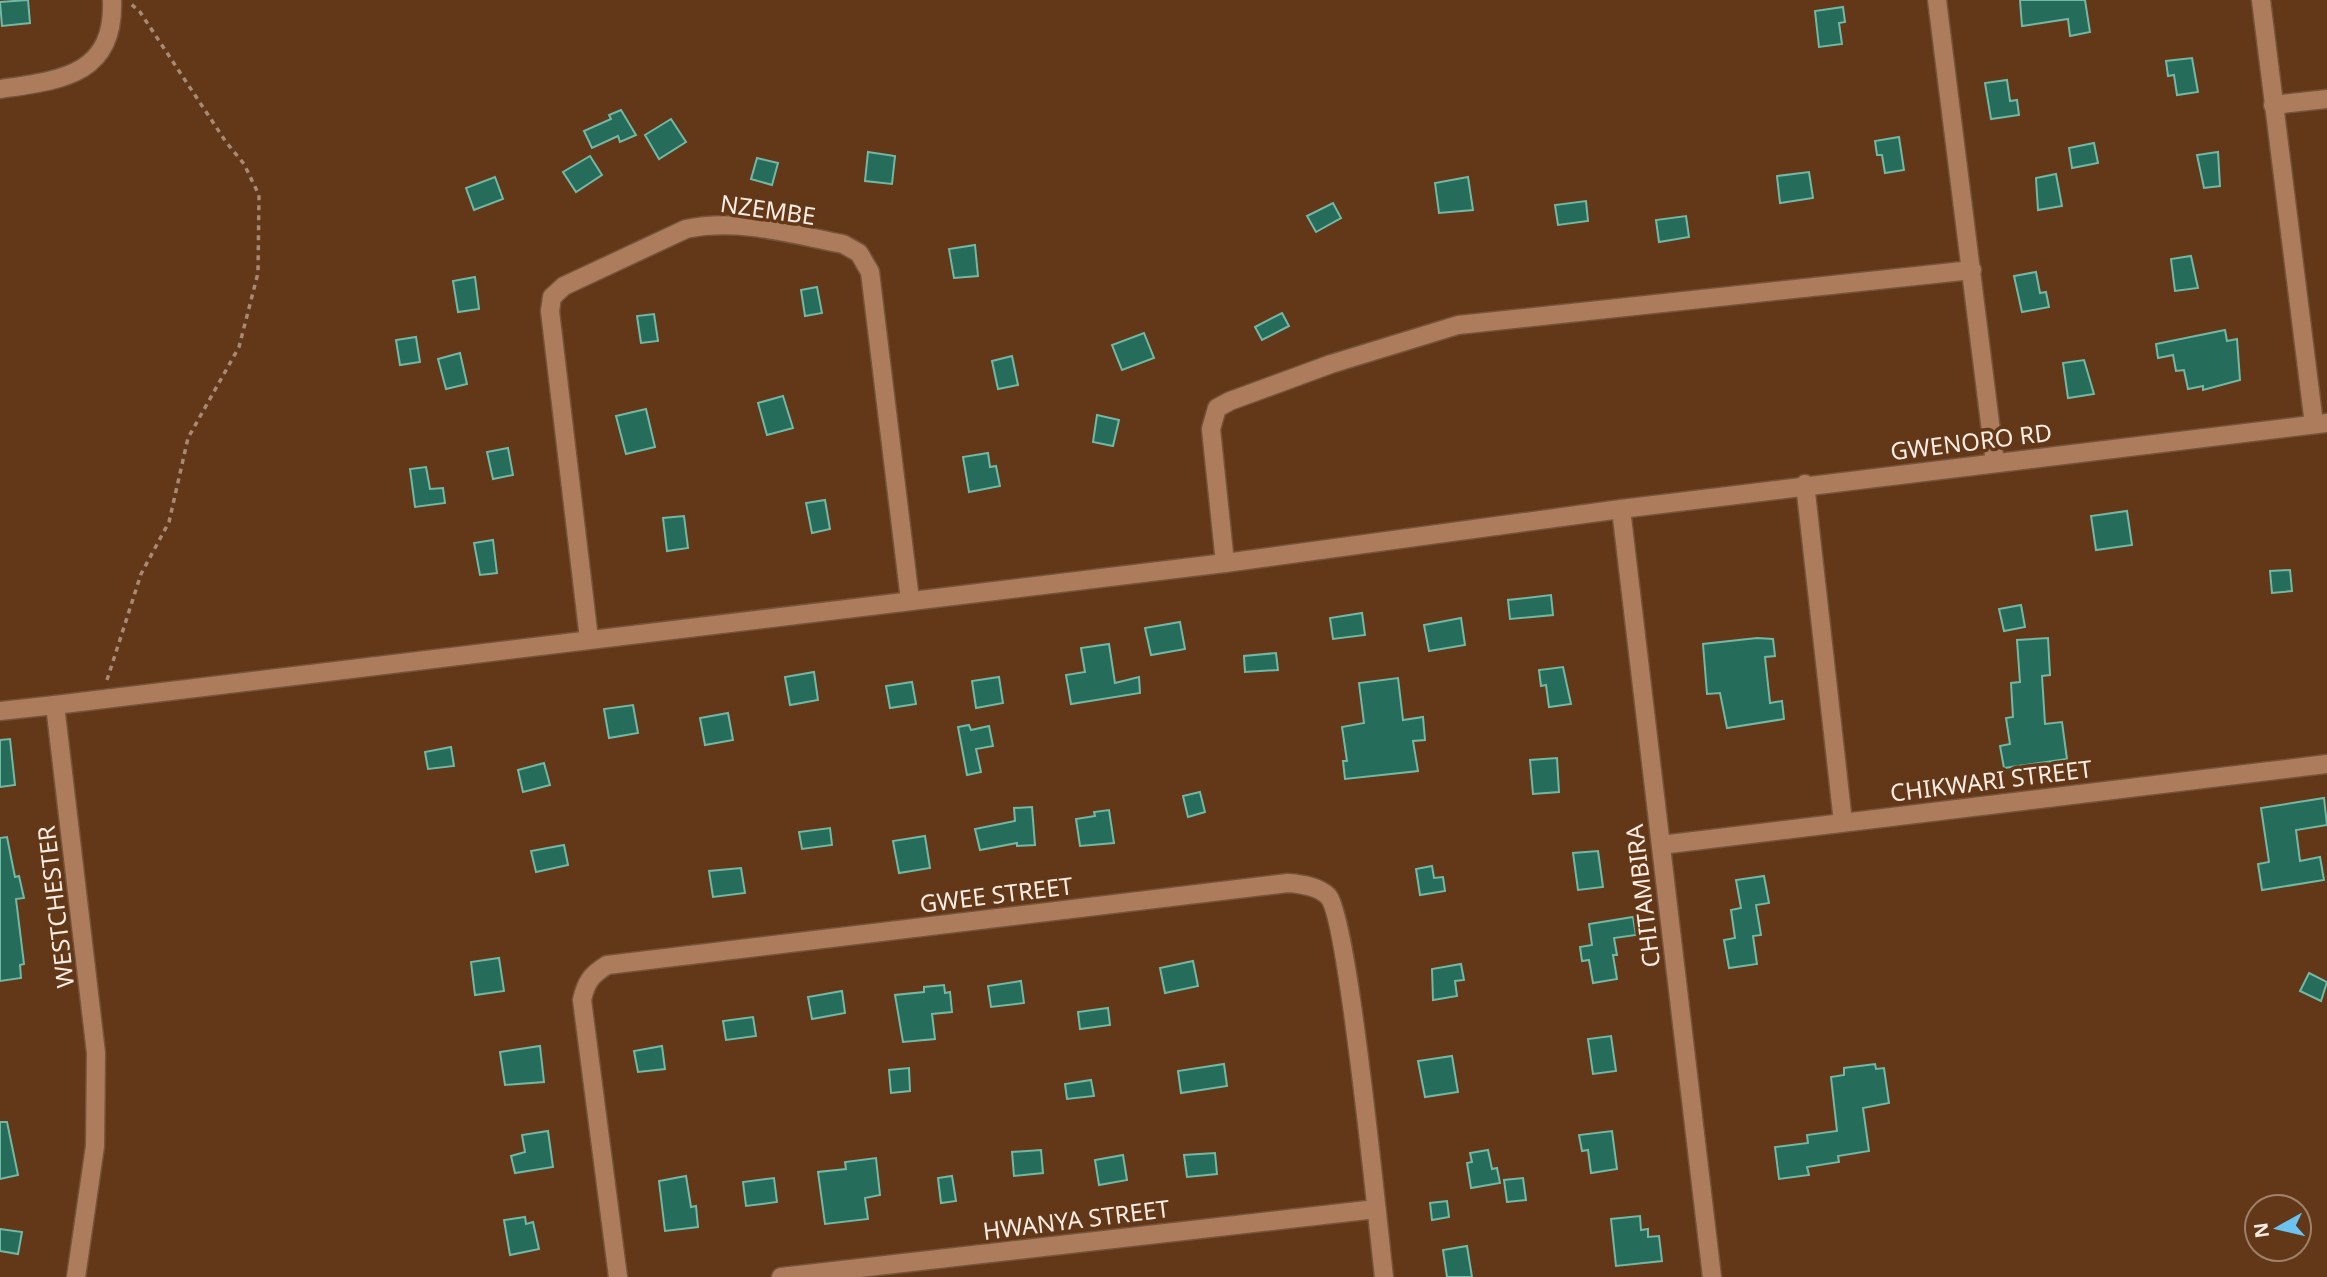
<svg xmlns="http://www.w3.org/2000/svg" width="2327" height="1277" viewBox="0 0 2327 1277" font-family="'Noto Sans',sans-serif">
  <rect width="100%" height="100%" fill="#623819"/>
  <!-- building -->
  <g fill="#256c5b" stroke="#73b8a5" stroke-width="2">
    <path d="M28 0 30 23 2 26 0 2Z"/>
    <path d="M2020 0H2085L2090 32 2070 36 2068 19 2022 26Z"/>
    <path d="M1843 7 1845 22 1839 23 1842 44 1819 47 1815 11Z"/>
    <path d="M2192 58 2198 92 2177 95 2174 75 2168 76 2166 61Z"/>
    <path d="M2007 80 2010 101 2017 100 2019 115 1991 119 1985 83Z"/>
    <path d="M621 110 636 135 620 142 618 136 592 148 584 131 611 119 609 115Z"/>
    <path d="M671 119 686 142 659 159 645 135Z"/>
    <path d="M1899 137 1904 170 1885 173 1882 155H1877L1875 141Z"/>
    <path d="M2094 143 2098 163 2072 168 2069 148Z"/>
    <path d="M868 152 895 156 892 184 865 181Z"/>
    <path d="M2218 152 2220 186 2204 188 2197 155Z"/>
    <path d="M590 156 602 175 576 192 563 172Z"/>
    <path d="M757 158 778 163 772 185 751 179Z"/>
    <path d="M1809 172 1813 198 1780 203 1777 176Z"/>
    <path d="M2056 174 2062 206 2038 210 2036 178Z"/>
    <path d="M495 177 503 199 474 210 466 188Z"/>
    <path d="M1468 177 1473 210 1439 213 1435 183Z"/>
    <path d="M1586 201 1588 221 1558 225 1555 205Z"/>
    <path d="M1333 203 1341 218 1316 232 1307 216Z"/>
    <path d="M1686 216 1689 237 1659 242 1656 220Z"/>
    <path d="M975 245 978 276 954 278 949 249Z"/>
    <path d="M2191 256 2198 288 2175 291 2171 259Z"/>
    <path d="M2036 272 2040 293 2046 292 2049 307 2022 312 2014 276Z"/>
    <path d="M475 277 479 309 458 312 453 281Z"/>
    <path d="M817 287 822 313 805 316 801 290Z"/>
    <path d="M1282 313 1289 326 1262 340 1255 327Z"/>
    <path d="M654 314 658 341 641 343 637 316Z"/>
    <path d="M2225 330 2227 341 2237 339 2240 380 2203 390V386L2188 389 2184 370 2176 371 2173 355 2158 358 2156 344Z"/>
    <path d="M1144 333 1154 358 1122 370 1112 345Z"/>
    <path d="M416 337 420 362 400 365 396 340Z"/>
    <path d="M460 353 467 384 446 389 438 359Z"/>
    <path d="M1012 356 1018 385 998 389 992 361Z"/>
    <path d="M2084 360 2094 394 2068 398 2063 363Z"/>
    <path d="M783 396 793 428 767 435 758 403Z"/>
    <path d="M646 409 655 447 626 454 616 416Z"/>
    <path d="M1097 415 1119 420 1113 446 1093 442Z"/>
    <path d="M508 448 513 475 493 479 487 452Z"/>
    <path d="M988 453 990 467 996 466 1000 486 969 492 963 457Z"/>
    <path d="M426 467 430 489 443 488 445 503 415 507 410 469Z"/>
    <path d="M825 500 830 529 812 533 806 503Z"/>
    <path d="M2127 511 2132 545 2096 550 2091 516Z"/>
    <path d="M684 516 688 548 667 551 663 518Z"/>
    <path d="M493 540 497 573 480 575 474 543Z"/>
    <path d="M2290 570 2292 591 2272 593 2270 571Z"/>
    <path d="M1551 595 1553 615 1510 619 1508 600Z"/>
    <path d="M2021 605 2025 627 2004 631 1999 609Z"/>
    <path d="M1362 613 1365 635 1333 639 1330 618Z"/>
    <path d="M1461 618 1465 645 1429 651 1424 625Z"/>
    <path d="M1180 622 1185 649 1151 655 1145 628Z"/>
    <path d="M1757 638 1773 639 1775 656 1765 657 1770 703 1782 701 1784 719 1727 728 1720 693 1707 694 1703 644Z"/>
    <path d="M2048 638 2050 675 2042 676 2045 724 2062 722 2067 759 2004 768 2000 746 2010 744 2006 718 2013 717 2011 683 2020 682 2017 640Z"/>
    <path d="M1109 644 1115 683 1139 677 1140 693 1071 704 1066 675 1085 672 1081 648Z"/>
    <path d="M1276 653 1278 670 1245 672 1244 656Z"/>
    <path d="M1563 667 1571 704 1549 707 1546 685 1541 686 1539 670Z"/>
    <path d="M814 672 818 700 790 705 785 677Z"/>
    <path d="M999 677 1003 703 976 708 972 681Z"/>
    <path d="M1398 678 1403 720 1423 717 1425 740 1413 741 1418 771 1345 779 1343 761H1347L1342 727 1364 723 1359 683Z"/>
    <path d="M912 682 916 704 890 708 886 686Z"/>
    <path d="M633 705 638 733 609 738 604 709Z"/>
    <path d="M728 713 733 740 705 745 700 718Z"/>
    <path d="M969 725 971 730 989 726 993 746 976 749 981 772 967 775 958 727Z"/>
    <path d="M10 739 15 785 0 787V740Z"/>
    <path d="M451 747 454 766 428 769 425 752Z"/>
    <path d="M1557 758 1559 792 1533 794 1530 760Z"/>
    <path d="M544 763 550 785 523 792 518 770Z"/>
    <path d="M1200 792 1205 812 1188 817 1183 796Z"/>
    <path d="M2324 798 2327 825 2296 830 2300 861 2320 857 2324 880 2262 890 2258 864 2269 862 2261 808Z"/>
    <path d="M1032 807 1035 845 1017 846V843L980 850 975 829 1015 821 1014 808Z"/>
    <path d="M1109 810 1114 843 1080 846 1076 819 1095 816 1094 812Z"/>
    <path d="M830 828 832 845 802 849 799 832Z"/>
    <path d="M925 836 930 868 899 873 893 841Z"/>
    <path d="M7 837 15 877 19 876 24 898 16 899 24 964 20 965 21 978 0 981V838Z"/>
    <path d="M564 845 568 865 536 872 531 851Z"/>
    <path d="M1598 851 1603 887 1578 890 1573 853Z"/>
    <path d="M1432 866 1434 878 1443 877 1445 891 1420 895 1416 869Z"/>
    <path d="M741 868 745 893 713 897 709 871Z"/>
    <path d="M1764 876 1769 903 1756 905 1761 935 1753 936 1757 964 1729 968 1724 940 1735 938 1731 910 1741 908 1736 880Z"/>
    <path d="M1633 917 1636 935 1614 938 1617 955H1613L1617 979 1593 983 1589 960 1582 961 1580 947 1592 945 1589 924Z"/>
    <path d="M499 958 504 991 475 995 471 962Z"/>
    <path d="M1193 961 1198 986 1165 993 1160 968Z"/>
    <path d="M1461 964 1464 980 1455 981 1457 996 1433 1000 1432 969Z"/>
    <path d="M2309 973 2327 982 2321 1001 2300 991Z"/>
    <path d="M1021 981 1024 1003 991 1007 988 986Z"/>
    <path d="M944 985 945 993 950 992 952 1012 932 1014 935 1039 903 1042 895 995 924 992V987Z"/>
    <path d="M842 991 845 1013 812 1019 808 997Z"/>
    <path d="M1108 1008 1110 1025 1080 1029 1078 1012Z"/>
    <path d="M753 1017 756 1036 726 1040 723 1021Z"/>
    <path d="M1611 1036 1616 1071 1593 1074 1588 1039Z"/>
    <path d="M540 1046 544 1082 505 1085 500 1052Z"/>
    <path d="M662 1046 665 1069 638 1072 634 1051Z"/>
    <path d="M1452 1056 1458 1092 1425 1097 1418 1061Z"/>
    <path d="M1224 1064 1227 1086 1181 1093 1178 1071Z"/>
    <path d="M1875 1064 1876 1069 1884 1068 1889 1103 1863 1108 1869 1151 1838 1156 1839 1162 1807 1167 1809 1175 1779 1179 1775 1147 1808 1143 1807 1135 1837 1131 1831 1077 1844 1075V1068Z"/>
    <path d="M909 1068 910 1091 891 1093 889 1070Z"/>
    <path d="M1091 1080 1094 1096 1067 1099 1065 1084Z"/>
    <path d="M0 1122H7L18 1175 0 1179Z"/>
    <path d="M548 1131 553 1167 515 1173 511 1156 525 1152 522 1135Z"/>
    <path d="M1612 1131 1617 1169 1591 1173 1588 1150 1582 1151 1579 1135Z"/>
    <path d="M1041 1150 1043 1173 1014 1176 1012 1152Z"/>
    <path d="M1488 1150 1492 1169 1497 1168 1500 1183 1471 1188 1467 1163 1472 1162 1470 1153Z"/>
    <path d="M1215 1153 1217 1174 1187 1177 1184 1155Z"/>
    <path d="M1123 1155 1127 1180 1099 1185 1095 1160Z"/>
    <path d="M876 1158 880 1195 865 1198 868 1219 825 1224 818 1172 846 1169 845 1162Z"/>
    <path d="M686 1176 691 1207 696 1206 698 1227 665 1231 659 1181Z"/>
    <path d="M952 1176 956 1201 941 1203 938 1178Z"/>
    <path d="M774 1178 777 1202 746 1206 743 1182Z"/>
    <path d="M1523 1178 1526 1200 1507 1202 1504 1180Z"/>
    <path d="M1447 1201 1449 1217 1432 1220 1430 1203Z"/>
    <path d="M1640 1216 1641 1230 1648 1229V1237L1659 1236 1662 1261 1616 1266 1611 1219Z"/>
    <path d="M525 1217 526 1224 533 1222 539 1249 510 1255 504 1220Z"/>
    <path d="M0 1229 22 1232 18 1254 0 1251Z"/>
    <path d="M1467 1246 1472 1277H1447L1443 1250Z"/>
  </g>
  <g fill="none" stroke-linecap="round" stroke-linejoin="round">
    <!-- minor casing -->
    <g stroke="#75543b" stroke-width="21">
      <g id="minor">
        <path d="M1937 0 1995 463"/>
        <path d="M2261 0 2314 424"/>
        <path d="M0 89C60 80 115 76 112 0"/>
        <path d="M2273 105 2327 99"/>
        <path d="M1805 484 1843 822"/>
        <path d="M1225 563 1211 429 1217 408 1230 401 1331 364 1458 325 1972 270"/>
        <path d="M589 639 550 311 552 297 564 286 686 229C739 218 791 234 843 244L859 253 870 272 910 600"/>
        <path d="M0 711 55 705"/>
        <path d="M1661 845 2327 764"/>
        <path d="M76 1277 95 1146 96 1053 55 705 1225 563 1621 509"/>
        <path d="M618 1277 582 1000C586 982 591 975 607 965L1288 883C1301 884 1318 886 1328 896 1348 917 1378 1226 1384 1277"/>
        <path d="M781 1277 1376 1209"/>
      </g>
    </g>
    <!-- tertiary casing -->
    <g stroke="#75543b" stroke-width="21">
      <path id="tertiary" d="M1712 1277 1621 509 2327 423"/>
    </g>
    <!-- path -->
    <path stroke="#a78974" stroke-width="3.5" stroke-dasharray="5 5" stroke-linecap="butt" d="M107 680 141 574 169 522 188 438 239 347 258 273 259 195 244 164 226 142 140 12 130 3"/>
    <!-- minor -->
    <use href="#minor" stroke="#ac7c5c" stroke-width="18"/>
    <!-- tertiary -->
    <use href="#tertiary" stroke="#ac7c5c" stroke-width="18"/>
  </g>
  <g text-anchor="middle" dominant-baseline="central" stroke-width="7" stroke-linejoin="round" paint-order="stroke">
    <!-- street labels -->
    <g font-size="24" fill="#fcece2" stroke="#623819">
      <text transform="translate(768 209) rotate(8)">NZEMBE</text>
      <text transform="translate(1971 441) rotate(-7)">GWENORO RD</text>
      <text transform="translate(1991 780) rotate(-7)">CHIKWARI STREET</text>
      <text transform="translate(996 894) rotate(-7)">GWEE STREET</text>
      <text transform="translate(1642 896) rotate(-97)">CHITAMBIRA</text>
      <text transform="translate(55 907) rotate(-97)">WESTCHESTER</text>
      <text transform="translate(1076 1219) rotate(-7)">HWANYA STREET</text>
    </g>
  </g>
  <!-- north arrow -->
  <g transform="translate(2278 1228) rotate(262)"><circle r="33" fill="#623819" stroke="#a08069" stroke-width="2"/>
  <path d="M0-5L12 26L0 18L-12 26Z" fill="#6cc3f2"/>
  <text y="-10" font-size="19" font-weight="bold" text-anchor="middle" fill="#fcece2">N</text>
  </g>
</svg>
